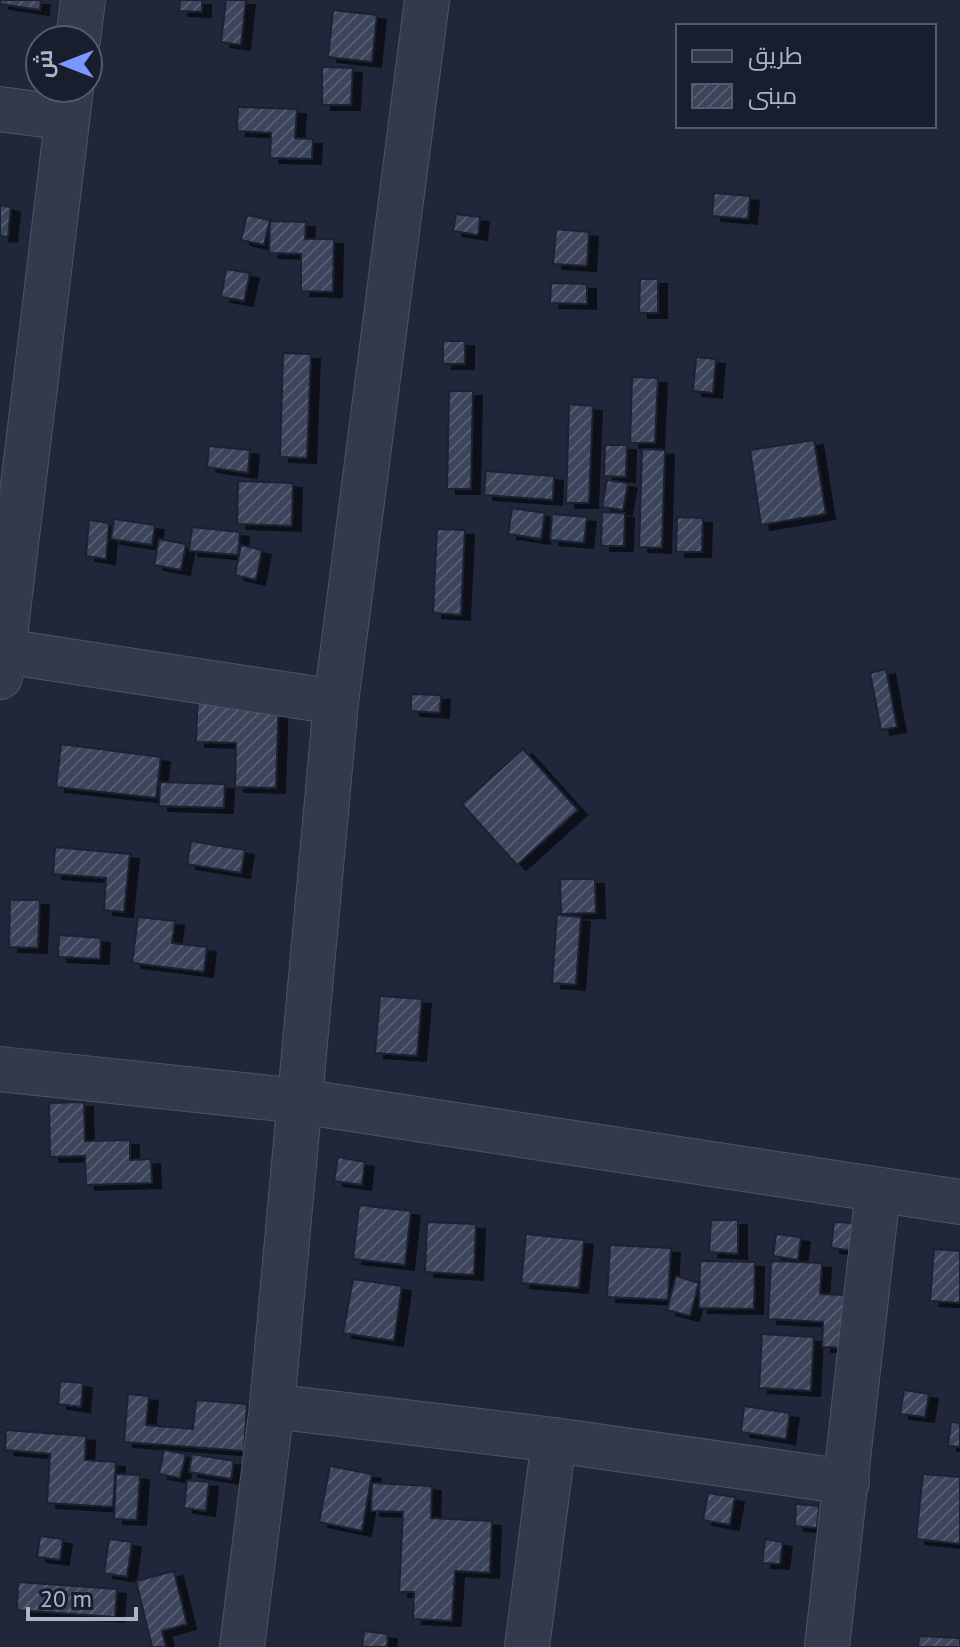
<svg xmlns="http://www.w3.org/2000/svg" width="960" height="1647" viewBox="0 0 960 1647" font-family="'PT Sans',Cairo,sans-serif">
  <defs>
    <pattern id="building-hatch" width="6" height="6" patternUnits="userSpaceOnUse" patternTransform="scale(2)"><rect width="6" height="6" fill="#3c445b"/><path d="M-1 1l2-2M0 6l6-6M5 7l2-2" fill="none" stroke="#565d71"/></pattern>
    <filter id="shadow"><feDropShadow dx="9" dy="5" stdDeviation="0" flood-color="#0009"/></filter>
  </defs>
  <rect width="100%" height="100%" fill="#20273b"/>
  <!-- building -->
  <g fill="url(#building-hatch)" stroke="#1b2031" stroke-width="2" filter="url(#shadow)">
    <path d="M0 0H41L40 10 0 4Z"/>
    <path d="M180 0H202V12L179 11Z"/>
    <path d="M226 0H246L241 45 221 42Z"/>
    <path d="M333 10 377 15 372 62 328 57Z"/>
    <path d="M322 67 353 68 351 105H322Z"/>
    <path d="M238 107 297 109 295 138 313 139 312 159 270 158 271 133 237 131Z"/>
    <path d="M714 193 750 196 748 219 712 216Z"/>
    <path d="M0 205 11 207 8 237 0 236Z"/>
    <path d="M456 214 480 217 478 235 453 231Z"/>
    <path d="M247 215 270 220 264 245 241 240Z"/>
    <path d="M270 221 306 222 305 239H334L333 292 301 291V254L269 253Z"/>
    <path d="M556 229 589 232 587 266 553 264Z"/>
    <path d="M226 269 250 273 244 301 221 297Z"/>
    <path d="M640 279H658V313H639Z"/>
    <path d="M551 283 587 284V304L550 303Z"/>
    <rect x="443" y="341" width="22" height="23"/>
    <path d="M283 353 311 354 307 458 280 457Z"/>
    <path d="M696 357 716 359 713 393 693 391Z"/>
    <path d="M632 377 658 378 655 443H630Z"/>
    <path d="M449 391H473L471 489H447Z"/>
    <path d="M569 404 593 406 589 503H566Z"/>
    <path d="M814 440 826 514 761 525 750 450Z"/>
    <path d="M605 445H627L626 477 604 476Z"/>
    <path d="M209 446 250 450 248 473 207 467Z"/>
    <path d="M642 449 665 450 662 548 639 547Z"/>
    <path d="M486 471 554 476 553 500 484 495Z"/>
    <path d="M607 480 628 483 623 510 602 507Z"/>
    <path d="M238 481 293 483 292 526 237 524Z"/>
    <path d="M512 508 545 513 541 539 508 534Z"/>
    <path d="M602 512 625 513 624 546H601Z"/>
    <path d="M552 514 587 517 584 543 550 540Z"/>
    <path d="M677 517 703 518 702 552H676Z"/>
    <path d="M114 519 155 525 152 545 111 539Z"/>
    <path d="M89 520 109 523 106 559 86 556Z"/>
    <path d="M192 527 240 532 238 555 189 551Z"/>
    <path d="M437 529 465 530 461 615 433 613Z"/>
    <path d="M159 539 186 544 181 570 154 565Z"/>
    <path d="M241 545 262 550 256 580 235 575Z"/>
    <path d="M886 669 897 727 881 730 870 673Z"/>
    <path d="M198 690 279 693 276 788 235 787 236 743 196 742Z"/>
    <path d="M411 694 441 695 440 713 411 711Z"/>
    <path d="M61 744 161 757 156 798 56 787Z"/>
    <path d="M523 749 578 810 517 865 462 804Z"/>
    <path d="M160 782 225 784 224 808 159 806Z"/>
    <path d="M191 841 245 850 241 873 187 864Z"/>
    <path d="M55 847 130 854 124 912 104 910 106 878 53 874Z"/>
    <path d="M560 879H595L596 913 561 914Z"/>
    <path d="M10 900H40L38 948 9 947Z"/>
    <path d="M557 915 581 917 576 985 552 983Z"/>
    <path d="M138 917 175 921 172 943 207 947 204 972 132 963Z"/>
    <path d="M59 935 101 938 100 959 58 957Z"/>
    <path d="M380 996 422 999 417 1056 375 1053Z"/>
    <path d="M84 1102 85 1141 130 1140V1160L151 1159 152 1183 86 1185 85 1156 50 1157 49 1103Z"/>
    <path d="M338 1157 365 1162 362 1185 334 1181Z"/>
    <path d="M359 1205 411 1211 405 1265 353 1259Z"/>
    <path d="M711 1220H738V1254L709 1252Z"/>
    <path d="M427 1222 476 1224 474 1275 425 1272Z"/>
    <path d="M834 1222 857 1223 855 1251 831 1248Z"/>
    <path d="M526 1234 584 1240 579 1288 521 1283Z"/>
    <path d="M776 1234 801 1237 798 1260 773 1256Z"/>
    <path d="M610 1245 671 1248 668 1300 607 1297Z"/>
    <path d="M934 1249 960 1251V1303L930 1301Z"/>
    <path d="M700 1261 755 1262 754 1309 699 1308Z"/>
    <path d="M771 1261 822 1263 820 1294 848 1295 845 1348 822 1347 823 1322 768 1319Z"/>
    <path d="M676 1276 699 1283 690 1316 667 1310Z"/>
    <path d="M353 1279 402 1286 394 1341 343 1333Z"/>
    <path d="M762 1334 814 1337 811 1391 759 1388Z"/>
    <path d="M60 1381 83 1383 81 1407 58 1404Z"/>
    <path d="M904 1390 929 1394 925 1417 900 1414Z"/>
    <path d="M128 1394 149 1396 146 1425 193 1429 196 1400 247 1404 244 1451 124 1442Z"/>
    <path d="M744 1406 790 1413 786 1439 741 1432Z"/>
    <path d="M951 1422 960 1423V1447L948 1446Z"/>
    <path d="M6 1430 86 1436 85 1460 116 1462 113 1507 47 1503 50 1454 5 1450Z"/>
    <path d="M164 1450 186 1454 180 1478 159 1474Z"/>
    <path d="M192 1454 234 1461 231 1479 189 1472Z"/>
    <path d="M330 1466 372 1474 362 1531 319 1522Z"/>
    <path d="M116 1474 140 1475 137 1520 114 1519Z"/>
    <path d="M923 1474 960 1477V1544L916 1539Z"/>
    <path d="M187 1480 209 1482 206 1511 184 1508Z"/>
    <path d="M372 1483 432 1486 431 1518 492 1521 490 1573 455 1571 452 1621 413 1619 414 1592H399L403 1512 371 1511Z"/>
    <path d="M708 1493 735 1497 730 1525 703 1520Z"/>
    <path d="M796 1504 819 1506 817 1528 795 1526Z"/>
    <path d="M40 1536 63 1539 60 1560 37 1557Z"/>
    <path d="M109 1539 132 1542 127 1577 104 1573Z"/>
    <path d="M765 1539 783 1542 780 1564 762 1563Z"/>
    <path d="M174 1571 187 1624 162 1631 166 1647H152L136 1581Z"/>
    <path d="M18 1582 117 1589 115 1617 17 1610Z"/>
    <path d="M364 1631 388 1634 387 1647H362Z"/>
    <path d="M919 1636 960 1638V1647H918Z"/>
  </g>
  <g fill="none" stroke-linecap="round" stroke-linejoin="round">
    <!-- minor casing -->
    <g stroke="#4e5465" stroke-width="46">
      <g id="minor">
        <path d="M78 40 83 0"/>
        <path d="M0 109 67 118"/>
        <path d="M3 651 336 702"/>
        <path d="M0 677 71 88"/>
        <path d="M0 1069 299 1101 960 1202"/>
        <path d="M272 1406 554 1440 847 1482"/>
        <path d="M242 1647 272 1406 336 702 427 0"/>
        <path d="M527 1647 554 1440"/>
        <path d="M827 1647 878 1191"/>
      </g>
    </g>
    <!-- minor -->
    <use href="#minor" stroke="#34394b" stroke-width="44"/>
  </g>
  <!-- legend -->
  <rect x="676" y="24" width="260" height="104" fill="#191e2f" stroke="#555a6c" stroke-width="2"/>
  <rect x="692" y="50" width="40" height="12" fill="#34394b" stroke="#555a6c" stroke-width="2"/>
  <text x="748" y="64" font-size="24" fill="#aeb4c7">طريق</text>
  <rect x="692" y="84" width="40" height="24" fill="url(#building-hatch)" stroke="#555a6c" stroke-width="2"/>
  <text x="748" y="104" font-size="24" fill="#aeb4c7">مبنى</text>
  <!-- north arrow -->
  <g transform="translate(64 64) rotate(270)"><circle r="38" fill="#191e2f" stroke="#555a6c" stroke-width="2"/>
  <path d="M0-6L14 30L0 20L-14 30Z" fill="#7c98fe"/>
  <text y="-12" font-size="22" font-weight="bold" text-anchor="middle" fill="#aeb4c7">ش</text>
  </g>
  <!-- scale -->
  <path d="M28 1607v12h108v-12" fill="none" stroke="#aeb4c7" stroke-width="4"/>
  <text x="40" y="1607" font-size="24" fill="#aeb4c7" stroke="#191e2f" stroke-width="6" paint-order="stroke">20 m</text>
</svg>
